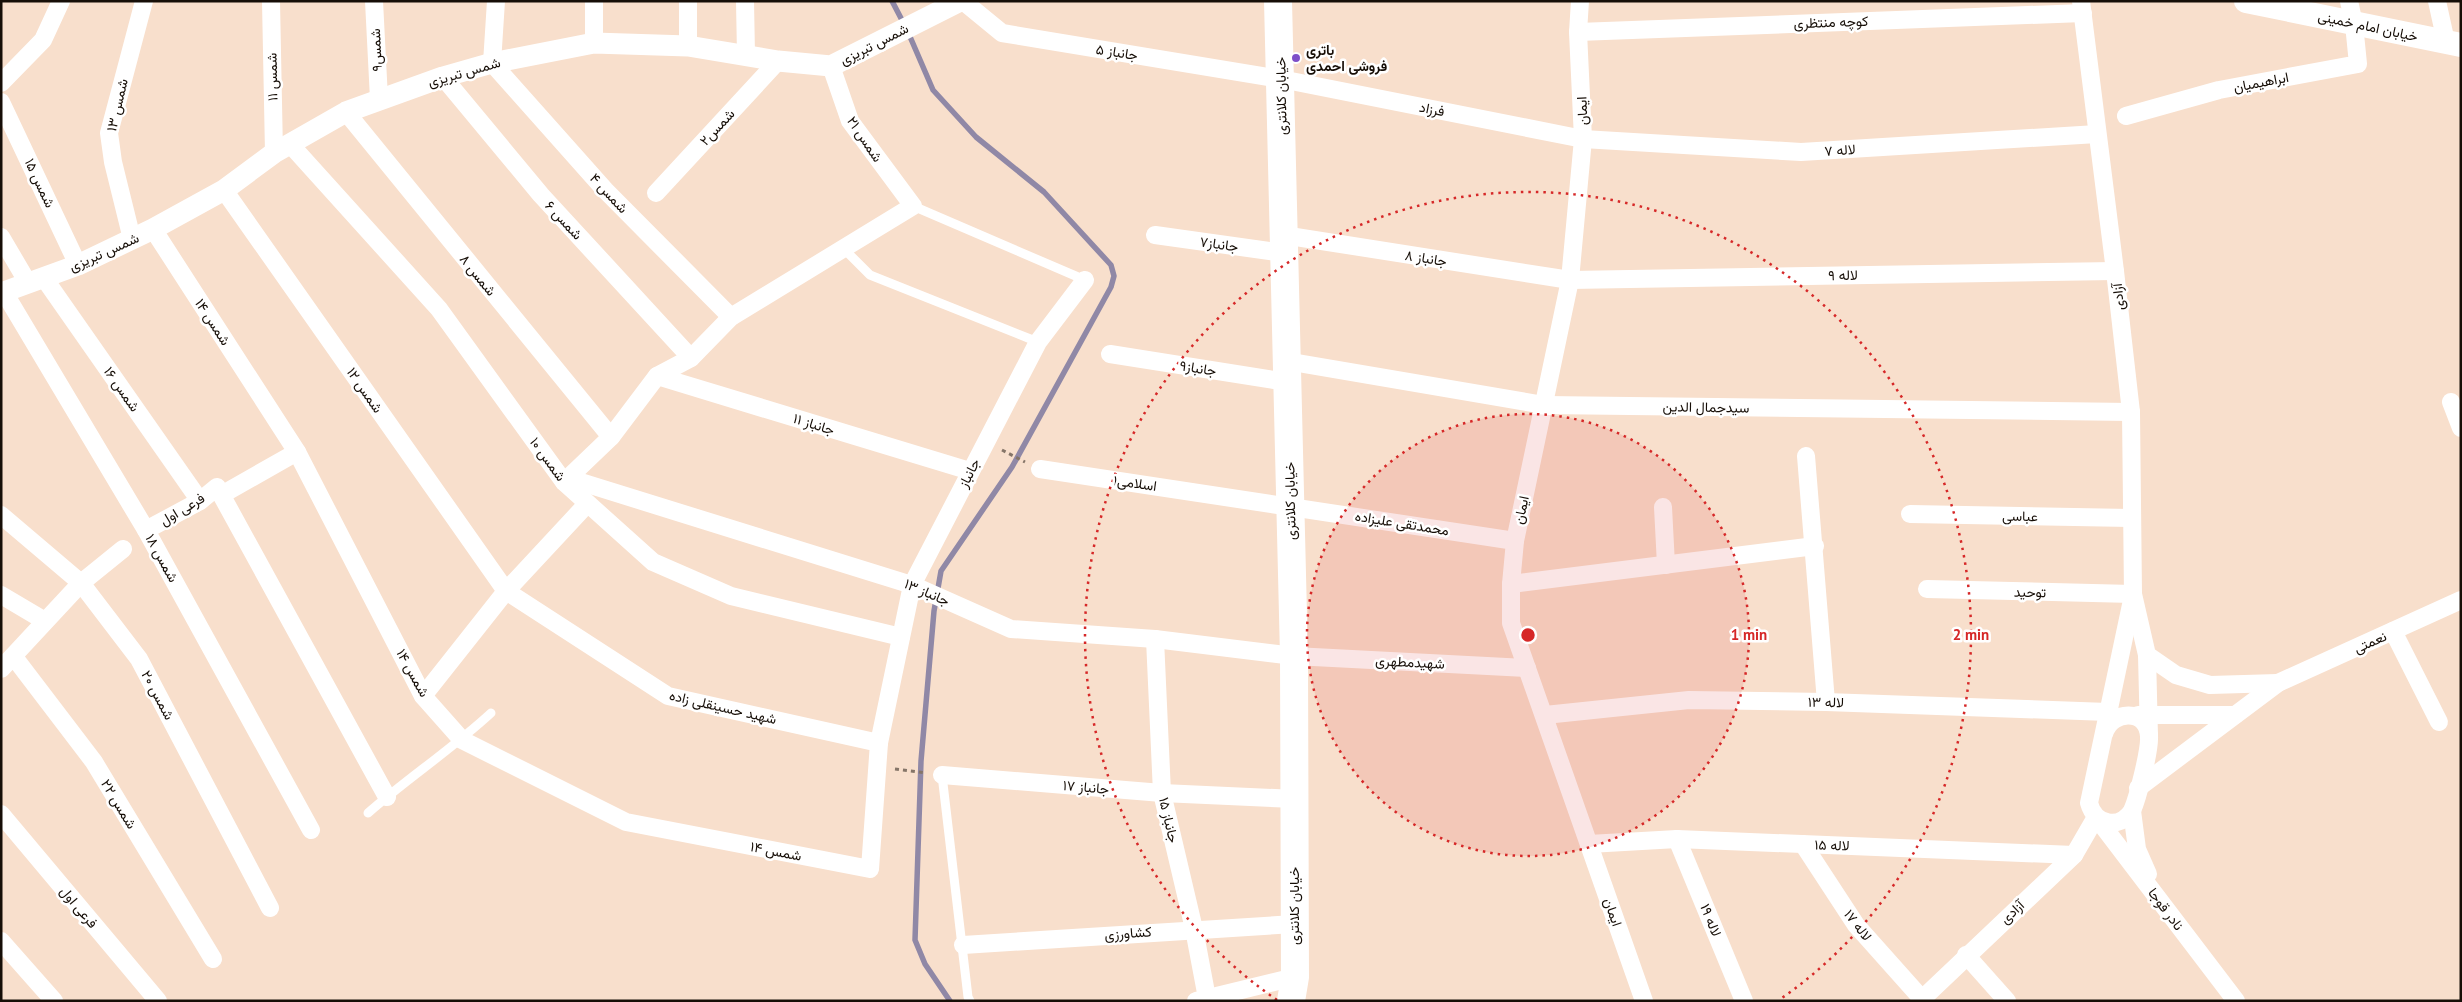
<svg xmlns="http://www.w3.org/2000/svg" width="2462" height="1002" viewBox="0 0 2462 1002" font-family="'PT Sans',Vazirmatn,sans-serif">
  <rect width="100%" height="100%" fill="#f8dfcc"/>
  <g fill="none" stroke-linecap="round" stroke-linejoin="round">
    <!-- stream -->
    <g stroke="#9088a6" stroke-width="5.5">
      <path d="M892 1 904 24"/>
      <path d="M908 32 933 90 976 137 1044 192 1111 265 1114 276 1111 287 1012 467 941 571 934 611 921 761 915 940 925 964 950 1001"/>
    </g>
    <!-- path -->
    <g stroke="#857568" stroke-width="3" stroke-dasharray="4 4" stroke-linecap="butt">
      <path d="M1002 450 1025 462"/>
      <path d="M895 769 926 773"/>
    </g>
    <!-- service -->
    <g stroke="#fff" stroke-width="9">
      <path d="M913 206 1085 280"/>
      <path d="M844 249 870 275 1038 342"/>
      <path d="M942 775 968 997 970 1001"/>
      <path d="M368 813C408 778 452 749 491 713"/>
    </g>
    <!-- minor -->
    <g stroke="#fff" stroke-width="18">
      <path d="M271 1 274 153"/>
      <path d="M374 1 379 99"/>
      <path d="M496 1 492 63 605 190 731 317"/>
      <path d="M688 1V46"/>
      <path d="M745 1 746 55"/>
      <path d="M963 1 1002 33 1281 79 1583 139 1801 152 2097 134"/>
      <path d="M1580 1 1578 32 1583 139 1570 280 1515 541 1511 584V623L1644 1001"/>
      <path d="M2081 1 2115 271 2131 412 2133 594 2147 655 2149 737"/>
      <path d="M2437 1 2446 42"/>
      <path d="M1578 32 2083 13"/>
      <path d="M594 43V1"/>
      <path d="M443 77 541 195 691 358"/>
      <path d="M1 83 43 40 61 1"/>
      <path d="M1 102 78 265"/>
      <path d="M346 112 611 437"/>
      <path d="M2126 116 2219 90 2358 64 2354 24 2349 1"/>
      <path d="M290 144 439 309 564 482 653 562 731 596 901 637"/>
      <path d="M224 190 506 591 668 696 879 743"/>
      <path d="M656 193 778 61"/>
      <path d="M153 229 297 452 423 696 462 740 626 822 870 869 879 743 912 585 1038 342 1085 280"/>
      <path d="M1155 235 1283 253"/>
      <path d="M1283 235 1570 280 2115 271"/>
      <path d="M1 237 28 283"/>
      <path d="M132 239 113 162 109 133 144 1"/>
      <path d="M44 278 200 501"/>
      <path d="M4 292 146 530 311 830"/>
      <path d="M1110 354 1287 382"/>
      <path d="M1286 361 1544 405 2131 412"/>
      <path d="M657 376 970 471"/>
      <path d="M2451 402 2461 428"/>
      <path d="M1806 456 1826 702"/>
      <path d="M1040 469 1515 541"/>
      <path d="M568 478 912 585 1011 629 1155 639 1294 656 1527 668"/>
      <path d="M564 482 611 437 657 376 691 358 731 317 913 206 850 121 831 66"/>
      <path d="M223 494 297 452"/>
      <path d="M1663 507 1666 565"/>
      <path d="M1910 514 2131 518"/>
      <path d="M1 515 81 583 139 659 270 908"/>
      <path d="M146 530 200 501 217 487 387 797"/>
      <path d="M1511 584 1815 546"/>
      <path d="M1927 589 2133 594"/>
      <path d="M1 595 45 621"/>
      <path d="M2393 631 2439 722"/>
      <path d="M1155 639 1162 793 1194 929 1207 998"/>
      <path d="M2147 655 2176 675 2210 685 2278 683"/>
      <path d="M14 657 94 762 213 959"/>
      <path d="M1 669 81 583 123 549"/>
      <path d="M423 696 506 591 587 504"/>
      <path d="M1545 715 1689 700 1826 702 2108 712"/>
      <path d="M2138 715H2235"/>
      <path d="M2104 734C2112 709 2147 709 2149 736 2150 750 2138 797 2132 811 2119 830 2095 825 2089 803L2132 600"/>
      <path d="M942 775 1162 793 1295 799"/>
      <path d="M2138 788 2278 683 2461 600"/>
      <path d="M2132 811 2137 849 2148 874"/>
      <path d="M1 814 158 1001"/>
      <path d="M1677 839 1744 1001"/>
      <path d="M1589 844 1677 839 2074 855"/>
      <path d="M1803 844 1856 925 1922 999"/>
      <path d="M1 941 54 1001"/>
      <path d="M963 945 1294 924"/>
      <path d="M1966 955 2007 1001"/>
      <path d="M1196 1001 1295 977"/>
      <path d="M1920 1001 2074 855 2096 817 2236 1001"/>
    </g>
    <!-- tertiary -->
    <path stroke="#fff" stroke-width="21" d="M1 293 78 265 153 229 224 190 274 153 346 112 443 77 492 63 594 43 688 46 778 61 831 66 960 1"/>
    <!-- secondary -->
    <path stroke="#fff" stroke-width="24" d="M2246 1 2461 45"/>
    <!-- primary -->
    <path stroke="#fff" stroke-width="28" d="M1278 1 1294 656 1295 977 1291 1001"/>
  </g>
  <!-- distance rings -->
  <circle cx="1528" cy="635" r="221" fill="#d62828" fill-opacity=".12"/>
  <g fill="none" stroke="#d62828" stroke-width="2.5" stroke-dasharray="2.5 5">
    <circle cx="1528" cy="635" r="221"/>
    <path d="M1277 1000A443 443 0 1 1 1779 1000"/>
  </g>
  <!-- markers -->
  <circle fill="#7e4fc8" stroke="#fff" stroke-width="2" cx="1296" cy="58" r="5"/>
  <g text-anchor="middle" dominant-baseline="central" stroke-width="5" stroke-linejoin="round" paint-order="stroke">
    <!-- street labels -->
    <g font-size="14" fill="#160e07" stroke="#fff">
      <text transform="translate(1831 22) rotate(-2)">کوچه منتظری</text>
      <text transform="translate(2368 26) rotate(12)">خیابان امام خمینی</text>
      <text transform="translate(874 44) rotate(-27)">شمس تبریزی</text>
      <text transform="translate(376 50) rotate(-93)">شمس۹</text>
      <text transform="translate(1117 52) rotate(9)">جانباز ۵</text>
      <text transform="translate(464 72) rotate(-16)">شمس تبریزی</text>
      <text transform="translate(272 77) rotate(-91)">شمس ۱۱</text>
      <text transform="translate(2261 82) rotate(-11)">ابراهیمیان</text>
      <text transform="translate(1281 96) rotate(-91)">خیابان کلانتری</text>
      <text transform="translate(117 105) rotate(-77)">شمس ۱۳</text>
      <text transform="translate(1432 109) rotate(11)">فرزاد</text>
      <text transform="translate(1582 111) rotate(-93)">ایمان</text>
      <text transform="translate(717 127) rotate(-47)">شمس۲</text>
      <text transform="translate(865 139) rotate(56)">شمس ۲۱</text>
      <text transform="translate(1840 150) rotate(-4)">لاله ۷</text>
      <text transform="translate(40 183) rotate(65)">شمس ۱۵</text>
      <text transform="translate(609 193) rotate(47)">شمس ۴</text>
      <text transform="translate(564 220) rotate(47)">شمس ۶</text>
      <text transform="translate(1219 244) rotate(8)">جانباز۷</text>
      <text transform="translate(104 252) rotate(-24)">شمس تبریزی</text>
      <text transform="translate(1426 258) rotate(9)">جانباز ۸</text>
      <text transform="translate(478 275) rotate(51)">شمس ۸</text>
      <text transform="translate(1843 275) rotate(-1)">لاله ۹</text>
      <text transform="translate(2118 297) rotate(-96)">آزادی</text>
      <text transform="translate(213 322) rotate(57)">شمس ۱۴</text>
      <text transform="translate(1198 368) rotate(9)">جانباز۹</text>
      <text transform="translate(122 389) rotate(55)">شمس ۱۶</text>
      <text transform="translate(365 390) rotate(55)">شمس ۱۲</text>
      <text transform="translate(1706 407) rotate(1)">سیدجمال الدین</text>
      <text transform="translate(814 424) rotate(17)">جانباز ۱۱</text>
      <text transform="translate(548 459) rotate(54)">شمس ۱۰</text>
      <text transform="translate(969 473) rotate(-63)">جانباز</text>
      <text transform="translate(1135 483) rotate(8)">اسلامی۱</text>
      <text transform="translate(1290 501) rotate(-91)">خیابان کلانتری</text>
      <text transform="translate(182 509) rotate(-31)">فرعی اول</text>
      <text transform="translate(1521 510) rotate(-78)">ایمان</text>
      <text transform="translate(2020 516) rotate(1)">عباسی</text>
      <text transform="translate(1402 523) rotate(9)">محمدتقی علیزاده</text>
      <text transform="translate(162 558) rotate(61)">شمس ۱۸</text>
      <text transform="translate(927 592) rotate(23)">جانباز ۱۳</text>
      <text transform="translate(2030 592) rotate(1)">توحید</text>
      <text transform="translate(2370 642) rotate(-24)">نعمتی</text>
      <text transform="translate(1410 662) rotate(3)">شهیدمطهری</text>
      <text transform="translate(413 673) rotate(61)">شمس ۱۴</text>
      <text transform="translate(158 695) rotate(62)">شمس ۲۰</text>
      <text transform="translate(1826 702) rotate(1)">لاله ۱۳</text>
      <text transform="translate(723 707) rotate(13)">شهید حسینقلی زاده</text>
      <text transform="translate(1086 787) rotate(5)">جانباز ۱۷</text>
      <text transform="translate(119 804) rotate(59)">شمس ۲۲</text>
      <text transform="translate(1169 820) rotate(77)">جانباز ۱۵</text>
      <text transform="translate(1832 845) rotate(2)">لاله ۱۵</text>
      <text transform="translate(776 851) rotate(11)">شمس ۱۴</text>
      <text transform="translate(1294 906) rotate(-90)">خیابان کلانتری</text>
      <text transform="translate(79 907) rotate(50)">فرعی اول</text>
      <text transform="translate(2166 909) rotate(53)">نادر قوجا</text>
      <text transform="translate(1613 912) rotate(71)">ایمان</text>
      <text transform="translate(2012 912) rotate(-43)">آزادی</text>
      <text transform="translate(1711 920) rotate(68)">لاله ۱۹</text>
      <text transform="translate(1858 925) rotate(52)">لاله ۱۷</text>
      <text transform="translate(1128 933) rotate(-4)">کشاورزی</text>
    </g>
    <!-- poi labels -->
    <g font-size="14" font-weight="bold" fill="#160e07" stroke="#fff" text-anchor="start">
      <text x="1306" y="50">باتری<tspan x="1306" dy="16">فروشی احمدی</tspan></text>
    </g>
  </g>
  <circle cx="1528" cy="635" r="8" fill="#d62828" stroke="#fff" stroke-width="2.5"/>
  <g font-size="15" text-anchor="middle" font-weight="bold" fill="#d62828" stroke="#fff" stroke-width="5" stroke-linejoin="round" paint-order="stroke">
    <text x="1749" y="640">1 min</text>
    <text x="1971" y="640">2 min</text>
  </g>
  <!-- border -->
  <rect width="2462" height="1002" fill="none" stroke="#160e07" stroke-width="5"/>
</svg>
